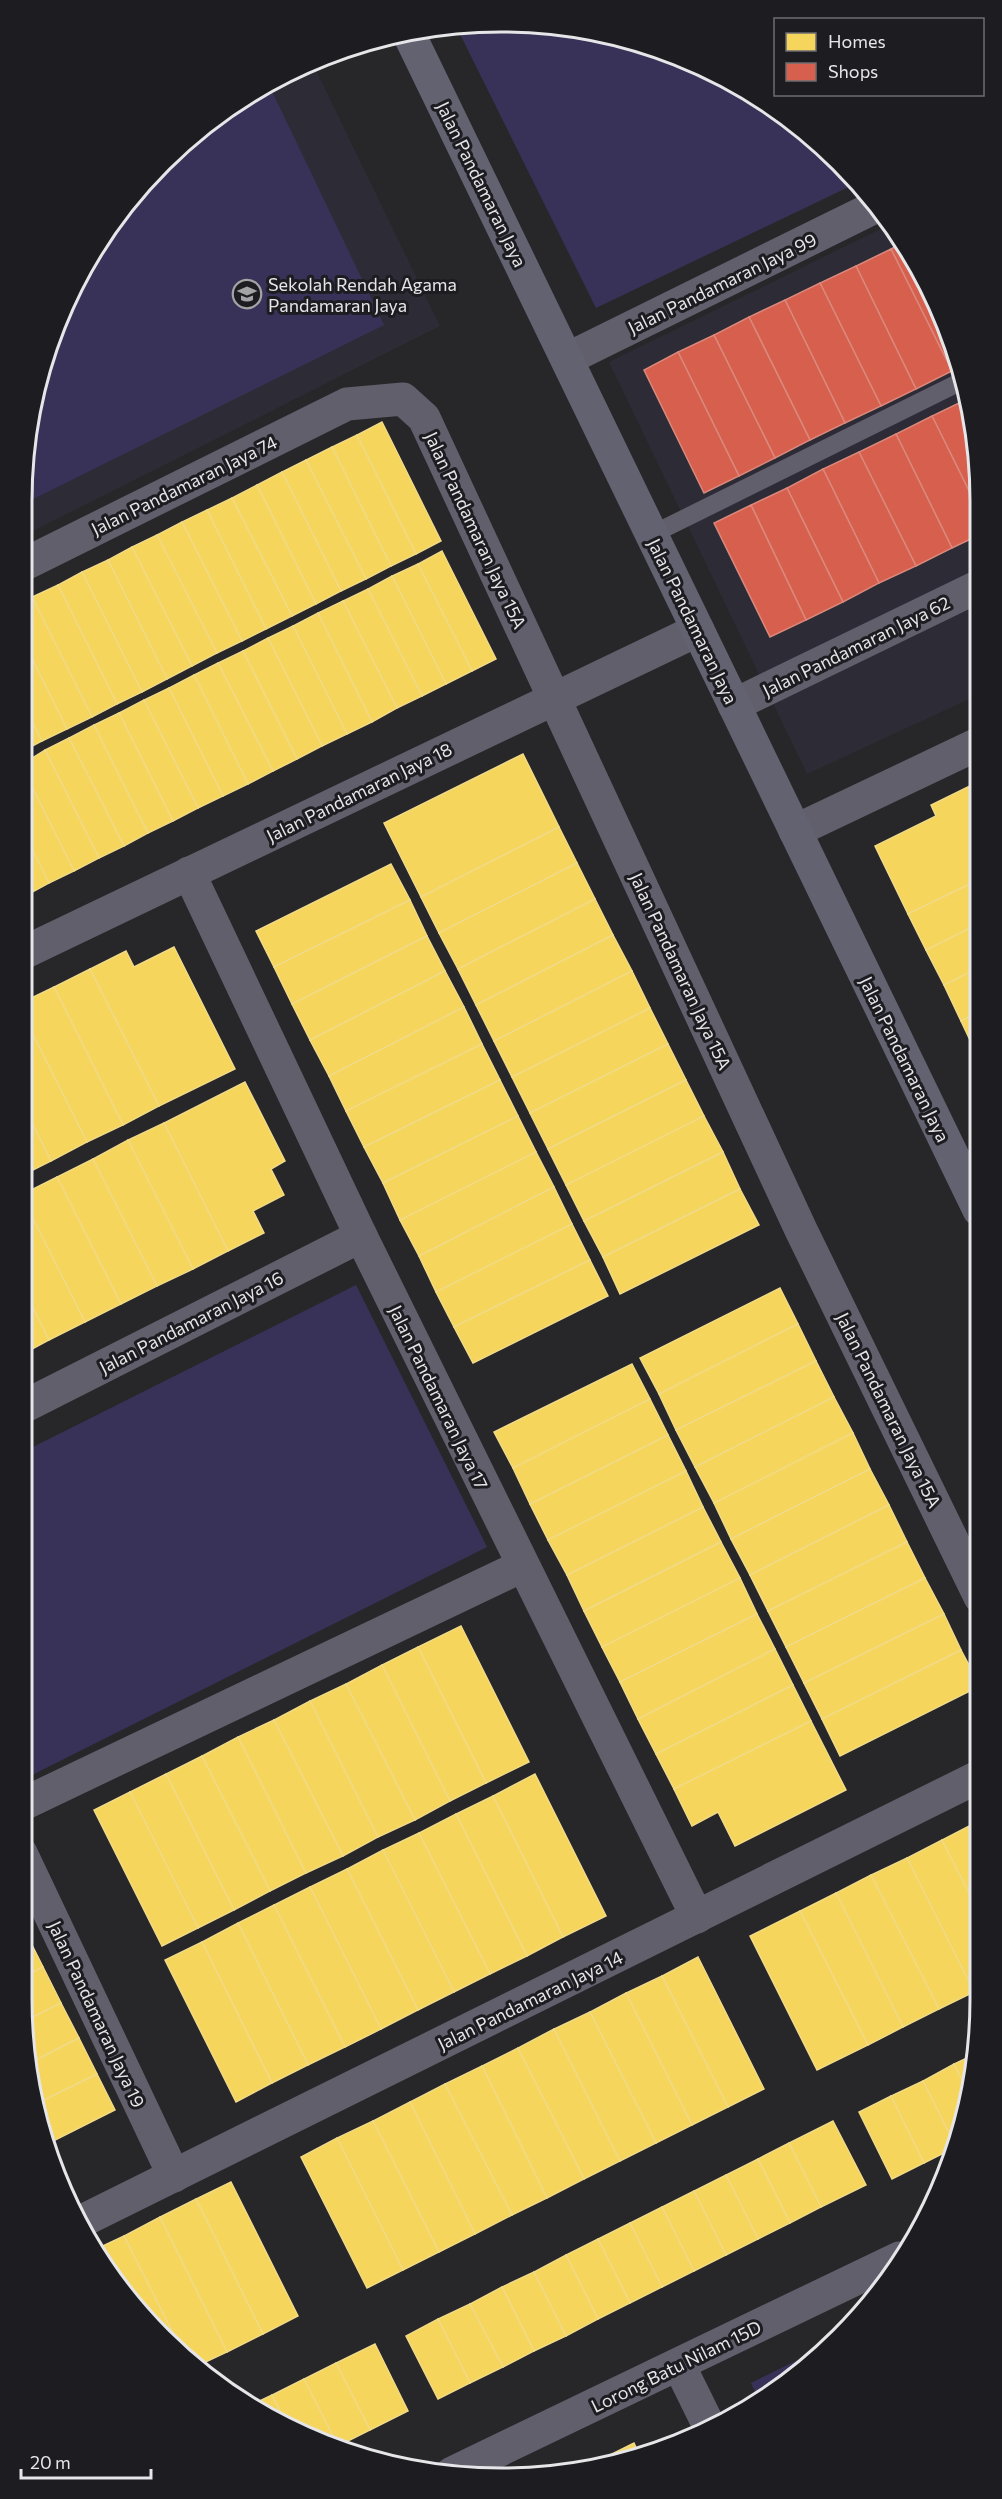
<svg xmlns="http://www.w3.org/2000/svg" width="1002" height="2499" viewBox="0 0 1002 2499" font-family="Commissioner,sans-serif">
  <rect width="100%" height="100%" fill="#27272a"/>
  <!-- built -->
  <g fill="#2d2c36">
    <path d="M312 62 440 326 21 537V501L46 347 85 261 140 185 209 120 288 71Z"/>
    <path d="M889 225 932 289 977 438 978 695 807 774 609 362Z"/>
  </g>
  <!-- green -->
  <g fill="#383258">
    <path d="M469 22 563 25 655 46 767 102 859 182 596 308 455 24Z"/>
    <path d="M268 83 384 325 21 505 46 347 85 261 140 185 209 120Z"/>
    <path d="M356 1285 487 1547 24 1779 21 1774V1453Z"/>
    <path d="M832 2343 818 2359 759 2401 751 2383Z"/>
  </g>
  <!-- homes -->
  <g fill="#f6d55c" stroke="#f1da86" stroke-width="1.5">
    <path d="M382 422 441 541 416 554 357 435Z"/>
    <path d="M357 435 416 554 391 566 332 447Z"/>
    <path d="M332 447 391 566 366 579 306 460Z"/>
    <path d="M306 460 366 579 341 591 282 472Z"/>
    <path d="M282 472 341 591 316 604 257 485Z"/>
    <path d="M257 485 316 604 292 616 232 498Z"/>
    <path d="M232 498 292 616 266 629 207 510Z"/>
    <path d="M207 510 266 629 242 641 182 522Z"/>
    <path d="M182 522 242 641 217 653 157 535Z"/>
    <path d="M157 535 217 653 192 666 132 547Z"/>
    <path d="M132 547 192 666 167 679 108 560Z"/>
    <path d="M442 551 496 659 472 671 418 564Z"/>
    <path d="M108 560 167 679 142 692 82 572Z"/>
    <path d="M418 564 472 671 446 684 392 576Z"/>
    <path d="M82 572 142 692 117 704 58 585Z"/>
    <path d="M392 576 446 684 422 696 368 589Z"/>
    <path d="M58 585 117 704 92 717 32 597Z"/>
    <path d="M368 589 422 696 397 708 343 601Z"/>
    <path d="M32 597 92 717 67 729 21 636V603Z"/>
    <path d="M343 601 397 708 372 722 318 613Z"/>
    <path d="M318 613 372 722 347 734 293 626Z"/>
    <path d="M293 626 347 734 322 746 268 638Z"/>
    <path d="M21 636 67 729 42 741 21 700Z"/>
    <path d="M268 638 322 746 297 759 243 651Z"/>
    <path d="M243 651 297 759 273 771 218 663Z"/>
    <path d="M218 663 273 771 248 784 194 675Z"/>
    <path d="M194 675 248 784 223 796 169 688Z"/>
    <path d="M169 688 223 796 198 808 144 700Z"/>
    <path d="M21 700 42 741 21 752Z"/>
    <path d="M144 700 198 808 173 821 119 713Z"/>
    <path d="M119 713 173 821 148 833 94 725Z"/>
    <path d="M94 725 148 833 124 846 69 738Z"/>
    <path d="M69 738 124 846 99 858 45 750Z"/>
    <path d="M45 750 99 858 74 871 21 765Z"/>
    <path d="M523 754 559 827 421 897 384 823Z"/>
    <path d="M21 765 74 871 49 883 21 827Z"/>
    <path d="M978 782V880L908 914 875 846 936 816 931 805Z"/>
    <path d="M21 827 49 883 25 896 21 889Z"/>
    <path d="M559 827 577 863 439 933 421 897Z"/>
    <path d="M577 863 595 899 458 969 439 933Z"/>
    <path d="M391 864 410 900 274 967 256 931Z"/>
    <path d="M978 880V924L926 950 908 914Z"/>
    <path d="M595 899 613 935 476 1005 458 969Z"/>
    <path d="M410 900 427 936 292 1004 274 967Z"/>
    <path d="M978 924V968L944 985 926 950Z"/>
    <path d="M613 935 632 971 494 1041 476 1005Z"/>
    <path d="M427 936 445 971 310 1040 292 1004Z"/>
    <path d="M174 947 235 1069 159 1106 90 969 126 951 134 967Z"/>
    <path d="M978 968V1012L961 1021 944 985Z"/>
    <path d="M90 969 159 1106 123 1125 54 987Z"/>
    <path d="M445 971 464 1007 329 1076 310 1040Z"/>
    <path d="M632 971 650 1008 512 1077 494 1041Z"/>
    <path d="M54 987 123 1125 87 1142 21 1011V1003Z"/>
    <path d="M464 1007 482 1044 346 1111 329 1076Z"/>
    <path d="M650 1008 668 1044 530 1113 512 1077Z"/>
    <path d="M21 1011 87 1142 51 1161 21 1101Z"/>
    <path d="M978 1012V1057L961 1021Z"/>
    <path d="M482 1044 500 1080 364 1147 346 1111Z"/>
    <path d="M668 1044 686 1080 548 1149 530 1113Z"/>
    <path d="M500 1080 518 1116 383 1183 364 1147Z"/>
    <path d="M686 1080 704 1116 566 1185 548 1149Z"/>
    <path d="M245 1082 285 1161 271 1169 284 1195 253 1211 264 1233 228 1251 164 1123Z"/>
    <path d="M21 1101 51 1161 21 1176Z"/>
    <path d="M518 1116 536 1152 400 1220 383 1183Z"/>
    <path d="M704 1116 723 1152 584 1221 566 1185Z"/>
    <path d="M164 1123 228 1251 193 1269 128 1140Z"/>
    <path d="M128 1140 193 1269 157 1286 93 1159Z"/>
    <path d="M536 1152 554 1187 419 1256 400 1220Z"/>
    <path d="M723 1152 740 1189 603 1257 584 1221Z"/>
    <path d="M93 1159 157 1286 121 1304 57 1177Z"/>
    <path d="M57 1177 121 1304 85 1322 21 1195Z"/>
    <path d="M554 1187 572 1224 436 1292 419 1256Z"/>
    <path d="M740 1189 759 1225 620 1294 603 1257Z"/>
    <path d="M21 1195 85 1322 49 1340 21 1284Z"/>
    <path d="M572 1224 590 1260 454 1327 436 1292Z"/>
    <path d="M590 1260 608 1296 473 1363 454 1327Z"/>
    <path d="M21 1284 49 1340 21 1355Z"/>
    <path d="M780 1288 798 1324 659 1394 640 1358Z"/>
    <path d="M798 1324 816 1361 676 1430 659 1394Z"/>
    <path d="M816 1361 834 1397 695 1467 676 1430Z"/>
    <path d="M632 1364 650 1399 513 1468 494 1432Z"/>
    <path d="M834 1397 853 1433 714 1503 695 1467Z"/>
    <path d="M650 1399 668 1435 530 1504 513 1468Z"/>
    <path d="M853 1433 870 1469 731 1539 714 1503Z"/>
    <path d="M668 1435 686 1471 548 1540 530 1504Z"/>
    <path d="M870 1469 889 1505 750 1575 731 1539Z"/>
    <path d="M686 1471 703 1507 567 1575 548 1540Z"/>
    <path d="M889 1505 907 1542 768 1611 750 1575Z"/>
    <path d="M703 1507 721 1542 584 1611 567 1575Z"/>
    <path d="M721 1542 740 1578 602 1647 584 1611Z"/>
    <path d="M907 1542 925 1578 786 1647 768 1611Z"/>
    <path d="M740 1578 757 1614 620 1682 602 1647Z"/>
    <path d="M925 1578 944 1614 804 1683 786 1647Z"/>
    <path d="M757 1614 775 1649 638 1719 620 1682Z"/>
    <path d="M944 1614 961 1650 822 1719 804 1683Z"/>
    <path d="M461 1626 529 1762 486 1783 418 1647Z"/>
    <path d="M418 1647 486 1783 450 1801 382 1665Z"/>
    <path d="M775 1649 793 1685 656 1754 638 1719Z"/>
    <path d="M961 1650 980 1686 840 1756 822 1719Z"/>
    <path d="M382 1665 450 1801 415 1820 346 1684Z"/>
    <path d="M346 1684 415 1820 378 1837 310 1701Z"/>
    <path d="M793 1685 811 1721 674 1789 656 1754Z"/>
    <path d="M310 1701 378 1837 343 1856 274 1720Z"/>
    <path d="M274 1720 343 1856 306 1873 238 1737Z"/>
    <path d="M811 1721 846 1790 735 1846 718 1812 692 1826 674 1789Z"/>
    <path d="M238 1737 306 1873 270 1891 202 1756Z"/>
    <path d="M202 1756 270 1891 234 1910 166 1774Z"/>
    <path d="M166 1774 234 1910 198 1928 130 1792Z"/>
    <path d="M535 1774 606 1916 563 1937 493 1796Z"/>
    <path d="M130 1792 198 1928 162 1946 94 1810Z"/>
    <path d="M493 1796 563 1937 527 1956 456 1814Z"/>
    <path d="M456 1814 527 1956 490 1974 419 1833Z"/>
    <path d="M977 1822 981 1828V1917L942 1840Z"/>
    <path d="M419 1833 490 1974 454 1992 383 1850Z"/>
    <path d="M942 1840 981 1917V1988L974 1992 907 1858Z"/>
    <path d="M383 1850 454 1992 418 2010 347 1869Z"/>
    <path d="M907 1858 974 1992 939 2009 871 1875Z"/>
    <path d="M347 1869 418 2010 381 2029 310 1887Z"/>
    <path d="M871 1875 939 2009 903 2027 836 1893Z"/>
    <path d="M310 1887 381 2029 345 2047 274 1905Z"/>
    <path d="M836 1893 903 2027 868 2045 800 1911Z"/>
    <path d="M274 1905 345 2047 308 2065 238 1923Z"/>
    <path d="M800 1911 868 2045 817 2070 750 1936Z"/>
    <path d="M238 1923 308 2065 272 2083 202 1942Z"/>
    <path d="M25 1931 43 1967 21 1978V1933Z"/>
    <path d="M202 1942 272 2083 236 2102 165 1960Z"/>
    <path d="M698 1957 764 2089 728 2107 662 1976Z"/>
    <path d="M43 1967 61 2003 25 2021 21 1978Z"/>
    <path d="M662 1976 728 2107 692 2125 626 1993Z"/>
    <path d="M626 1993 692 2125 656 2143 590 2012Z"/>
    <path d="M61 2003 79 2038 32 2062 25 2021Z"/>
    <path d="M590 2012 656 2143 620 2161 554 2029Z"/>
    <path d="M554 2029 620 2161 584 2179 518 2048Z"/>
    <path d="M79 2038 97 2074 38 2103 32 2062Z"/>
    <path d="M518 2048 584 2179 547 2198 482 2066Z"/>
    <path d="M971 2056 966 2088 954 2064Z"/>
    <path d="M954 2064 966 2088 956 2147 923 2081Z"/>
    <path d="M482 2066 547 2198 512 2215 445 2084Z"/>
    <path d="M97 2074 115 2110 45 2145 38 2103Z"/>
    <path d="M923 2081 956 2147 924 2163 891 2096Z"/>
    <path d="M445 2084 512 2215 475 2234 410 2102Z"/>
    <path d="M891 2096 924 2163 892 2179 859 2112Z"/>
    <path d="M410 2102 475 2234 439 2252 373 2121Z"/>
    <path d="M373 2121 439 2252 403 2270 337 2138Z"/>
    <path d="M833 2121 866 2185 821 2207 789 2143Z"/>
    <path d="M337 2138 403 2270 367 2288 301 2157Z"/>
    <path d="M789 2143 821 2207 790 2223 758 2159Z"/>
    <path d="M46 2147 57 2171 55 2172 47 2153Z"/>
    <path d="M758 2159 790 2223 758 2239 726 2175Z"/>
    <path d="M726 2175 758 2239 726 2255 694 2191Z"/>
    <path d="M231 2182 298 2316 263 2334 196 2199Z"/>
    <path d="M694 2191 726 2255 694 2271 662 2207Z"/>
    <path d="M196 2199 263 2334 227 2352 160 2217Z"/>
    <path d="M662 2207 694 2271 662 2287 630 2223Z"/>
    <path d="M160 2217 227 2352 201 2364 180 2347 124 2236Z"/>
    <path d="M630 2223 662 2287 630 2303 598 2239Z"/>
    <path d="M124 2236 180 2347 140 2314 94 2250Z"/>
    <path d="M598 2239 630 2303 598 2319 566 2255Z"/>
    <path d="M566 2255 598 2319 566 2336 534 2272Z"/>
    <path d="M534 2272 566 2336 534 2351 502 2287Z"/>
    <path d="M502 2287 534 2351 503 2367 470 2304Z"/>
    <path d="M470 2304 503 2367 470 2383 438 2319Z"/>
    <path d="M438 2319 470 2383 438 2399 406 2336Z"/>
    <path d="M375 2344 408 2411 370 2430 336 2363Z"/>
    <path d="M336 2363 370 2430 338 2446 304 2379Z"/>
    <path d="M304 2379 338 2446 335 2447 287 2425 272 2395Z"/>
    <path d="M272 2395 287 2425 261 2414 251 2405Z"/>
    <path d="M634 2443 638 2452 589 2469 588 2466Z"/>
  </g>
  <!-- shops -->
  <g fill="#d6604d" stroke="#db887c" stroke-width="1.5">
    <path d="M901 243 932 289 956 369 952 371 891 249Z"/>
    <path d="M891 249 952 371 916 389 856 266Z"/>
    <path d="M856 266 916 389 881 406 820 283Z"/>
    <path d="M820 283 881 406 845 423 785 300Z"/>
    <path d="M785 300 845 423 810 440 749 317Z"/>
    <path d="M749 317 810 440 775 458 714 335Z"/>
    <path d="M714 335 775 458 739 476 678 352Z"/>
    <path d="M678 352 739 476 704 493 644 370Z"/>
    <path d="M965 400 977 438V507L932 416Z"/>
    <path d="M932 416 977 507V536L952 548 896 434Z"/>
    <path d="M896 434 952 548 916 566 859 452Z"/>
    <path d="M859 452 916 566 879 583 823 469Z"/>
    <path d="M823 469 879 583 843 602 787 488Z"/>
    <path d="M787 488 843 602 806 620 751 505Z"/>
    <path d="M751 505 806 620 770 637 714 523Z"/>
  </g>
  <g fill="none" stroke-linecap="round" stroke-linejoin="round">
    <!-- lane -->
    <path stroke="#625f6d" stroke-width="18" d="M651 535 960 382"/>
    <!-- street -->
    <g stroke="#625f6d" stroke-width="33">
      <path d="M567 359 877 206"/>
      <path d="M21 566 347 404 403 399 424 418 801 1230 980 1597"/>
      <path d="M734 705 977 587"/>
      <path d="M795 831 978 744"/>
      <path d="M189 873 361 1236 697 1917"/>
      <path d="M21 954 698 630"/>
      <path d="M21 1408 361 1236"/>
      <path d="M21 1805 522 1566"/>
      <path d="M21 1853 174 2176"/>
      <path d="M78 2223 980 1776"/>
      <path d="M679 2365 709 2426"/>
      <path d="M452 2473 899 2258"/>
    </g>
    <!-- secondary -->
    <path stroke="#636271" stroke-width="33" d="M408 32 979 1210"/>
  </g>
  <!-- icons -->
  <defs>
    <g id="school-ring" transform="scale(1.5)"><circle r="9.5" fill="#1d1c21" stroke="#a3a3a6" stroke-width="1.5"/><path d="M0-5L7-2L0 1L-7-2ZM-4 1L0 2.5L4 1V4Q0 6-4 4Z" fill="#a3a3a6"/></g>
  </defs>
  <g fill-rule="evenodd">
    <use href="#school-ring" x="247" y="294"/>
  </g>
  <g text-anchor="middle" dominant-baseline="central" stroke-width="6" stroke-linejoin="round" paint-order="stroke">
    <!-- street labels -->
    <g font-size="18" fill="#e6e6e9" stroke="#1d1c21">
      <text transform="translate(482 184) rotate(64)">Jalan Pandamaran Jaya</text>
      <text transform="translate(722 283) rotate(-26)">Jalan Pandamaran Jaya 99</text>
      <text transform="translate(184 485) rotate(-26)">Jalan Pandamaran Jaya 74</text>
      <text transform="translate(476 530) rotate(65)">Jalan Pandamaran Jaya 15A</text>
      <text transform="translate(693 621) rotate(64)">Jalan Pandamaran Jaya</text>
      <text transform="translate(856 646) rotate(-26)">Jalan Pandamaran Jaya 62</text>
      <text transform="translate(359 792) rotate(-26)">Jalan Pandamaran Jaya 18</text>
      <text transform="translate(681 971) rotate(65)">Jalan Pandamaran Jaya 15A</text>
      <text transform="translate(905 1059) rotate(64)">Jalan Pandamaran Jaya</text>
      <text transform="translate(191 1322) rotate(-27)">Jalan Pandamaran Jaya 16</text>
      <text transform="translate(439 1397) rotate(64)">Jalan Pandamaran Jaya 17</text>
      <text transform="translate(889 1410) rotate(64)">Jalan Pandamaran Jaya 15A</text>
      <text transform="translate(530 2000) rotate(-26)">Jalan Pandamaran Jaya 14</text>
      <text transform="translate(97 2014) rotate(65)">Jalan Pandamaran Jaya 19</text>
      <text transform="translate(676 2366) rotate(-26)">Lorong Batu Nilam 15D</text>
    </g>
    <!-- poi labels -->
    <g font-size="18" fill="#e6e6e9" stroke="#1d1c21" text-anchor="start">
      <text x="268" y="284">Sekolah Rendah Agama<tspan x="268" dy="21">Pandamaran Jaya</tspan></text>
    </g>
  </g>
  <!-- crop -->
  <path d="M0 0H1002V2499H0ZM501 32H501A469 469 0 0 1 970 501V1999A469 469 0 0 1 501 2468H501A469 469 0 0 1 32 1999V501A469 469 0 0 1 501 32Z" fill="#1d1c21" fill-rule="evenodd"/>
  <path fill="none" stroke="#e6e6e9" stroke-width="3" d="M501 32H501A469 469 0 0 1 970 501V1999A469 469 0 0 1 501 2468H501A469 469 0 0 1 32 1999V501A469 469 0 0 1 501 32Z"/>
  <!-- legend -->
  <rect x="774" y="18" width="210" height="78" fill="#1d1c21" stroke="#6d6d71" stroke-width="1.5"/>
  <rect x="786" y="33" width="30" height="18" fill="#f6d55c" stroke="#6d6d71" stroke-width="1.5"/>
  <text x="828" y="48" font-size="18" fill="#e6e6e9">Homes</text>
  <rect x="786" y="63" width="30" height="18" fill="#d6604d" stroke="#6d6d71" stroke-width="1.5"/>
  <text x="828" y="78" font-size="18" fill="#e6e6e9">Shops</text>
  <!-- scale -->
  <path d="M21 2469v9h130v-9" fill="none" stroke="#e6e6e9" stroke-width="3"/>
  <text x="30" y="2469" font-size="18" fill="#e6e6e9" stroke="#1d1c21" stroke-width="4.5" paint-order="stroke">20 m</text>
</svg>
